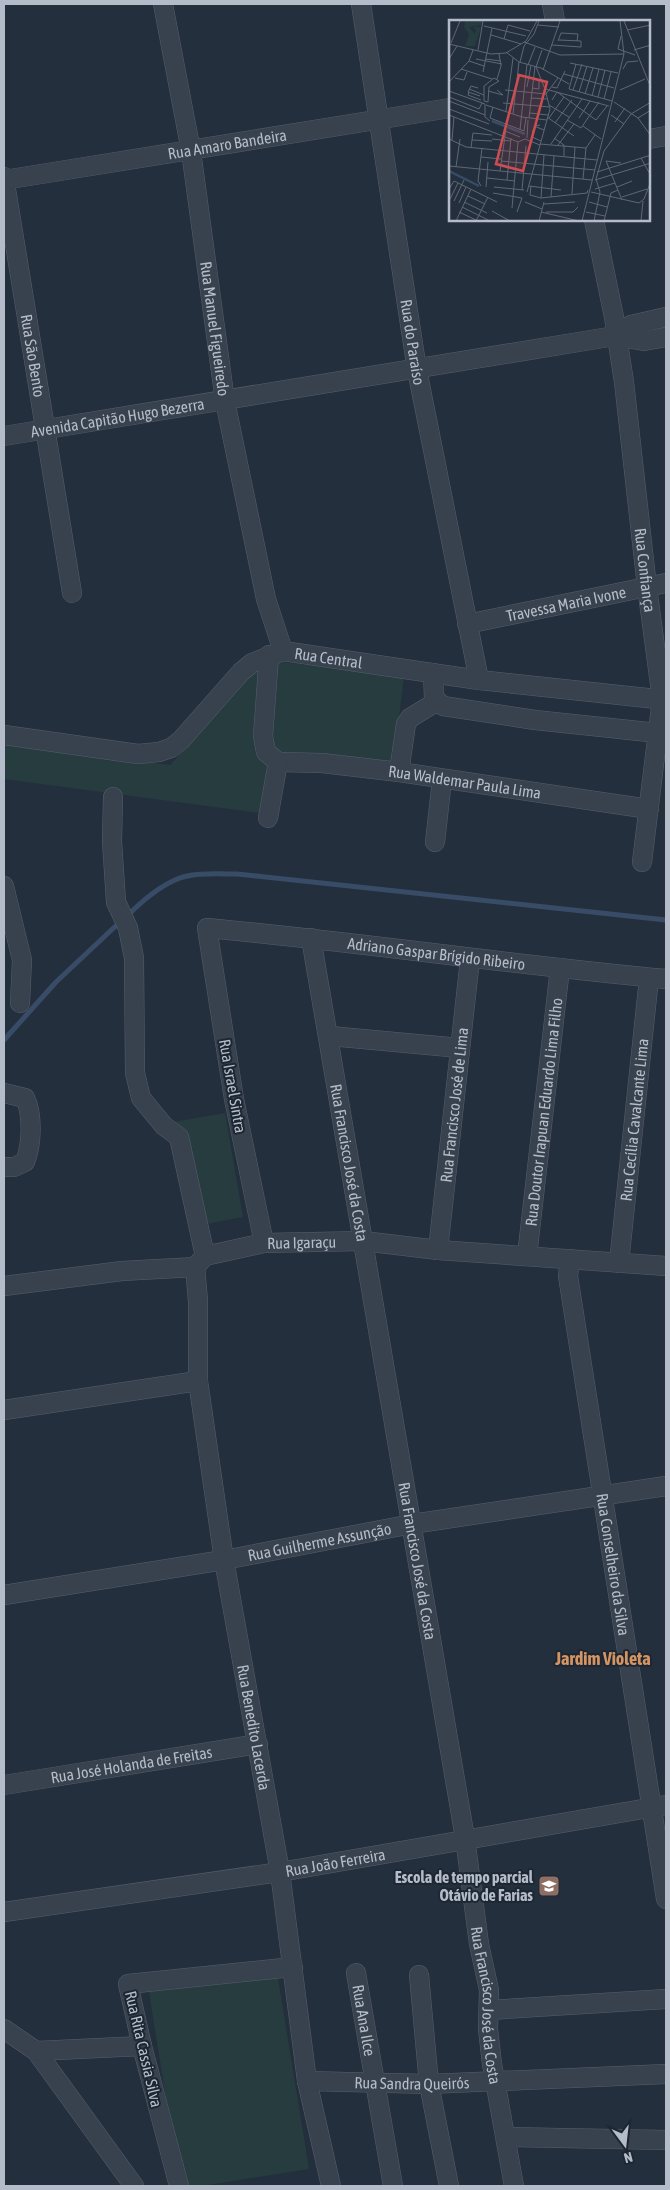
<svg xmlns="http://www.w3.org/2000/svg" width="670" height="2190" viewBox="0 0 670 2190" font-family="'Asap Condensed',sans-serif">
  <rect width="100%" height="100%" fill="#242f3e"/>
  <!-- green -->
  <g fill="#263c3f">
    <path d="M283 662 404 676 393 767 273 754 260 813 4 779V745L170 765 256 670Z"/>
    <path d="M225 1113 243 1217 191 1227 173 1122Z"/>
    <path d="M277 1972 309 2169 201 2186H180L149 1992Z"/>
  </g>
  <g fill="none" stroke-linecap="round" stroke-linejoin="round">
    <!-- stream -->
    <g stroke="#394c67" stroke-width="5">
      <path d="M127 916C140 903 157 888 175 880 192 872 218 874 237 874L666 920"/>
      <path d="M4 1040 56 982 121 921"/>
    </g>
    <!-- minor casing -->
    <g stroke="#565f6c" stroke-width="20">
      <g id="minor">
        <path id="s1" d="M163 4 191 151 225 401 266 599 283 651"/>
        <path id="s2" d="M361 4 417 370 479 680"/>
        <path d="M552 4 555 21"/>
        <path d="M649 139 666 136"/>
        <path id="s3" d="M4 177 72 593"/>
        <path id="s4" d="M4 180 450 108"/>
        <path id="s5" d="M594 220 614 317 624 382 647 587 662 699 642 862"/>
        <path d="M615 336 631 325 666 317"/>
        <path id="s6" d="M4 436 615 336 644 341 666 337"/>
        <path id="s7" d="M467 624 666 583"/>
        <path d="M433 673 434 698 443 706 535 720 658 733"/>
        <path id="s8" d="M4 735 138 754 159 752 171 748 181 740 241 672 252 663 283 651 479 680 666 700"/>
        <path id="s9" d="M278 762 322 763 399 772 649 809"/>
        <path d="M399 772 406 724 410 718 436 702"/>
        <path d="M113 797 112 841 116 902 128 928 134 958 135 1073 141 1098 164 1126 179 1137 205 1256"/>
        <path d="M268 818 278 762 266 752 263 736 269 655"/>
        <path d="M435 842 442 780"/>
        <path d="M4 886 22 960 20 1003"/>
        <path id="s10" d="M311 938 465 1838 479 1944 489 1990 488 2029 492 2064 514 2186"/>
        <path d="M330 1036 460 1048"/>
        <path d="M4 1093 25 1098C33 1114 32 1145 25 1162L14 1167H4"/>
        <path id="s11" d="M264 1243 234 1099 207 928C360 942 513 965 666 979"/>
        <path id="s12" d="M438 1250 470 959"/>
        <path id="s13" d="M527 1256 560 968"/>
        <path id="s14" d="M570 1259 568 1276 666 1899"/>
        <path id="s15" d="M619 1263 649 978"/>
        <path id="s16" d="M195 1267 198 1301V1381L224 1560 280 1872 307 2081 331 2186"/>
        <path id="s17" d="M4 1286 122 1271 195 1267 205 1256 264 1243 363 1241 438 1250 666 1266"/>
        <path d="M4 1410 198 1381"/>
        <path id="s18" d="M4 1595 224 1560 412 1524 666 1486"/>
        <path id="s19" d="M4 1785 258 1744"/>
        <path id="s20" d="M4 1912 280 1872 666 1805"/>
        <path id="s21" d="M356 1973 393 2186"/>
        <path d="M419 1975 429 2084 449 2186"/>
        <path d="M489 2010 666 1999"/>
        <path d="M4 2029 36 2051 134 2186"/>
        <path d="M36 2051 142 2046"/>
        <path id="s22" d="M307 2081 429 2084 666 2074"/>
        <path d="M506 2137 666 2140"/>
        <path d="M179 2186 142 2046 128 1984 293 1967"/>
      </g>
    </g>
    <!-- minor -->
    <use href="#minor" stroke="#38414e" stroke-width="19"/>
  </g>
  <!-- icons -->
  <defs>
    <g id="school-square" transform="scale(1.125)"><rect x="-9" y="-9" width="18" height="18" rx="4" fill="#8d6e63" stroke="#1d2633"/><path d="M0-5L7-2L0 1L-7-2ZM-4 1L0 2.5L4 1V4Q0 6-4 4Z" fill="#fff"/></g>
  </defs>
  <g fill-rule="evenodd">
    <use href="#school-square" x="549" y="1886"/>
  </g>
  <g text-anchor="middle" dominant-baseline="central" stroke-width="4" stroke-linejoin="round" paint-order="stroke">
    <!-- street labels -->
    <g font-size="16" fill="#b4bcc9" stroke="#1d2633">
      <text stroke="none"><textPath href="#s4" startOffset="226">Rua Amaro Bandeira</textPath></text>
      <text stroke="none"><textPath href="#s1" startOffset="329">Rua Manuel Figueiredo</textPath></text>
      <text stroke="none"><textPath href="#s2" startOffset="342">Rua do Paraíso</textPath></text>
      <text stroke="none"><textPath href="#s3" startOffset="181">Rua São Bento</textPath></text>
      <text stroke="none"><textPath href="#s6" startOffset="115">Avenida Capitão Hugo Bezerra</textPath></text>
      <text stroke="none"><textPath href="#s5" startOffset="354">Rua Confiança</textPath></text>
      <text stroke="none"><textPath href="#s7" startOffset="101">Travessa Maria Ivone</textPath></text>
      <text stroke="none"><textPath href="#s8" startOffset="366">Rua Central</textPath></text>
      <text stroke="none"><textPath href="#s9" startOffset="188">Rua Waldemar Paula Lima</textPath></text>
      <text stroke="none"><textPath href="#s11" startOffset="551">Adriano Gaspar Brígido Ribeiro</textPath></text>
      <text transform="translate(233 1086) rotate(80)">Rua Israel Sintra</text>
      <text stroke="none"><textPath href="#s12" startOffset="146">Rua Francisco José de Lima</textPath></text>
      <text stroke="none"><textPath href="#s13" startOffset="145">Rua Doutor Irapuan Eduardo Lima Filho</textPath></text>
      <text stroke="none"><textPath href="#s15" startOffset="144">Rua Cecília Cavalcante Lima</textPath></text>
      <text stroke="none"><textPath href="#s10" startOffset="228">Rua Francisco José da Costa</textPath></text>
      <text stroke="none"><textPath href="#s17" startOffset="305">Rua Igaraçu</textPath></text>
      <text stroke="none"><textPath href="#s18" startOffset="320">Rua Guilherme Assunção</textPath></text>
      <text stroke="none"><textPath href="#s10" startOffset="632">Rua Francisco José da Costa</textPath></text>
      <text stroke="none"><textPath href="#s14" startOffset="309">Rua Conselheiro da Silva</textPath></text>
      <text stroke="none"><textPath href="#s16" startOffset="465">Rua Benedito Lacerda</textPath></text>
      <text stroke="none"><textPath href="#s19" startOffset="129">Rua José Holanda de Freitas</textPath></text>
      <text stroke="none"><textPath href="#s20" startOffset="335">Rua João Ferreira</textPath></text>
      <text stroke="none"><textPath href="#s10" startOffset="1082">Rua Francisco José da Costa</textPath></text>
      <text stroke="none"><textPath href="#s21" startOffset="48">Rua Ana Ilce</textPath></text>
      <text transform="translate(144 2049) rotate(77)">Rua Rita Cassia Silva</text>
      <text stroke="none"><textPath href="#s22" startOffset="105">Rua Sandra Queirós</textPath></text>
    </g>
    <!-- poi labels -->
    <g font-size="16" font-weight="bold" fill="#b4bcc9" stroke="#1d2633" text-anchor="end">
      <text x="533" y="1877">Escola de tempo parcial<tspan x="533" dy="18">Otávio de Farias</tspan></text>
    </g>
    <!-- neighbourhood labels -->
    <g font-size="18" font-weight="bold" fill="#d59563" stroke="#1d2633">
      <text x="603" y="1658">Jardim Violeta</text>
    </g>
  </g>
  <!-- overview -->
  <g transform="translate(449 20)">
    <rect width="201" height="201" fill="#242f3e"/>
    <path d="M16 1H33L32 5 20 7 26 14 27 10 23 7H32L26 26H16L20 14 15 7Z" fill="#263c3f"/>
    <path fill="none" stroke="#394c67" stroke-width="2.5" d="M43 101 76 114M0 151 30 166"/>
    <path fill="none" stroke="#5e6776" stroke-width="1" d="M175 1 202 68M89 5 110 7M35 6 77 16M178 10 202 5M42 15 72 24M172 16 169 29 186 35M55 19 59 5 81 11M109 21 112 13 129 14 128 21M75 22 111 35 175 34M2 23 11 1M0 24 42 34 57 33 77 21 88 1M103 25 132 27V21L110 20M29 30 34 1M185 30 202 25M57 32 70 42 92 48 120 64M0 39 8 26M27 39 53 44M36 39 52 41M20 41 35 46M71 42 75 26 85 14 90 1M121 43 169 53M127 44 120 69 163 81M79 45 86 27M87 47 96 69 160 86M87 47 93 30M12 49 43 59M174 49 178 42 189 41M94 50 111 1M34 52 43 8M115 54 165 68M6 58 15 60 18 52M45 58 50 61 40 67 39 82 35 81V66ZM48 59 52 46 50 34M0 62 20 41 24 30M78 67 82 45M103 67 108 68 116 51M29 68 22 66 19 72 31 76M83 68 90 69V60M20 69 35 75M56 70 97 74 109 58M124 70 133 44M171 70 196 59M0 71 36 84V97L41 101M39 71 54 75 48 70M20 72 19 75 32 80M130 72 138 46M136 74 144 48M143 76 150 49M0 77 30 89 33 83M149 77 156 50M82 78 98 79M155 79 162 52M103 80 108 72 147 100 158 86M0 81 36 95M165 82 189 98 202 116M54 83 101 87M37 85 73 97 98 100M100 85 120 97M44 87 41 98 75 111 77 98M0 89 40 104M57 91 64 38M81 93 99 95M64 94 70 42M0 95 69 122 76 119 91 125M162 95 175 104M98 97 125 116M80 98 86 46M100 98 115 77M130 98 141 81M189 98 202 90M118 100 132 108 150 82M166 102 176 88M106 103 123 80M91 105 85 106 95 110M134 106 152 119M71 110 78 44M84 110 83 117 92 121M56 111 71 117M78 118 79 100M105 118 115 125V136M0 119 17 127 148 140M43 119 62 121M3 120 5 97M23 120 24 113 43 115M91 124 137 128M102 124 133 79M109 125 125 104M22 128 23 120 43 121M32 137 52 139M192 138 202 156M52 141 146 150M157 141 173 180M157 141 172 143M0 146 143 160M7 147 11 119M51 151 57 109M148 152 202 135M38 158 66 161M134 159 137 128 146 115M58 160 62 118M146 160 202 143M32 166 29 161 33 128M80 166 112 170M82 166 81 175 92 178 138 173 139 170M37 167 39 142M45 167 75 170M168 167 183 161M0 169 5 161 48 182M146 169 166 163M73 170 77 126M78 172 101 89 96 69M142 172 190 183 195 179 202 161M44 173 73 178 68 192M123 174 126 127M19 176 36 184M102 177 105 136M173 177 198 169M92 178 95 135M1 179 9 163M5 181 15 160M15 182 38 193M76 182 93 189M140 182 158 187M10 183 17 167M95 184 126 182M13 187 41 201M63 188 69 122M43 191 61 201M10 192 29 201M92 192 130 201M97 192H124L129 187M137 192 156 196M7 201 22 169M27 201 39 177M90 201 95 182M133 201 175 34 171 1M145 201 151 172 147 159 155 131 182 94 202 82M155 201 162 173 169 170M192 201 194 181"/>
    <path fill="#ce4d50" fill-opacity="0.15" stroke="#ce4d50" stroke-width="2.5" d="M70 55 98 62 74 151 47 144Z"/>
    <rect width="201" height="201" fill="none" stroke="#b4bcc9" stroke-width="2.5"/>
  </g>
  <!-- border -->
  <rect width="670" height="2190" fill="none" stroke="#b4bcc9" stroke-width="10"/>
  <!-- north arrow -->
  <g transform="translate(625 2145) rotate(165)" stroke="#1d2633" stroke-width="4" paint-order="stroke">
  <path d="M0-4L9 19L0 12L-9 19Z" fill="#b4bcc9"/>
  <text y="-8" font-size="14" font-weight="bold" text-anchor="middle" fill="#b4bcc9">N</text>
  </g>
</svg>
